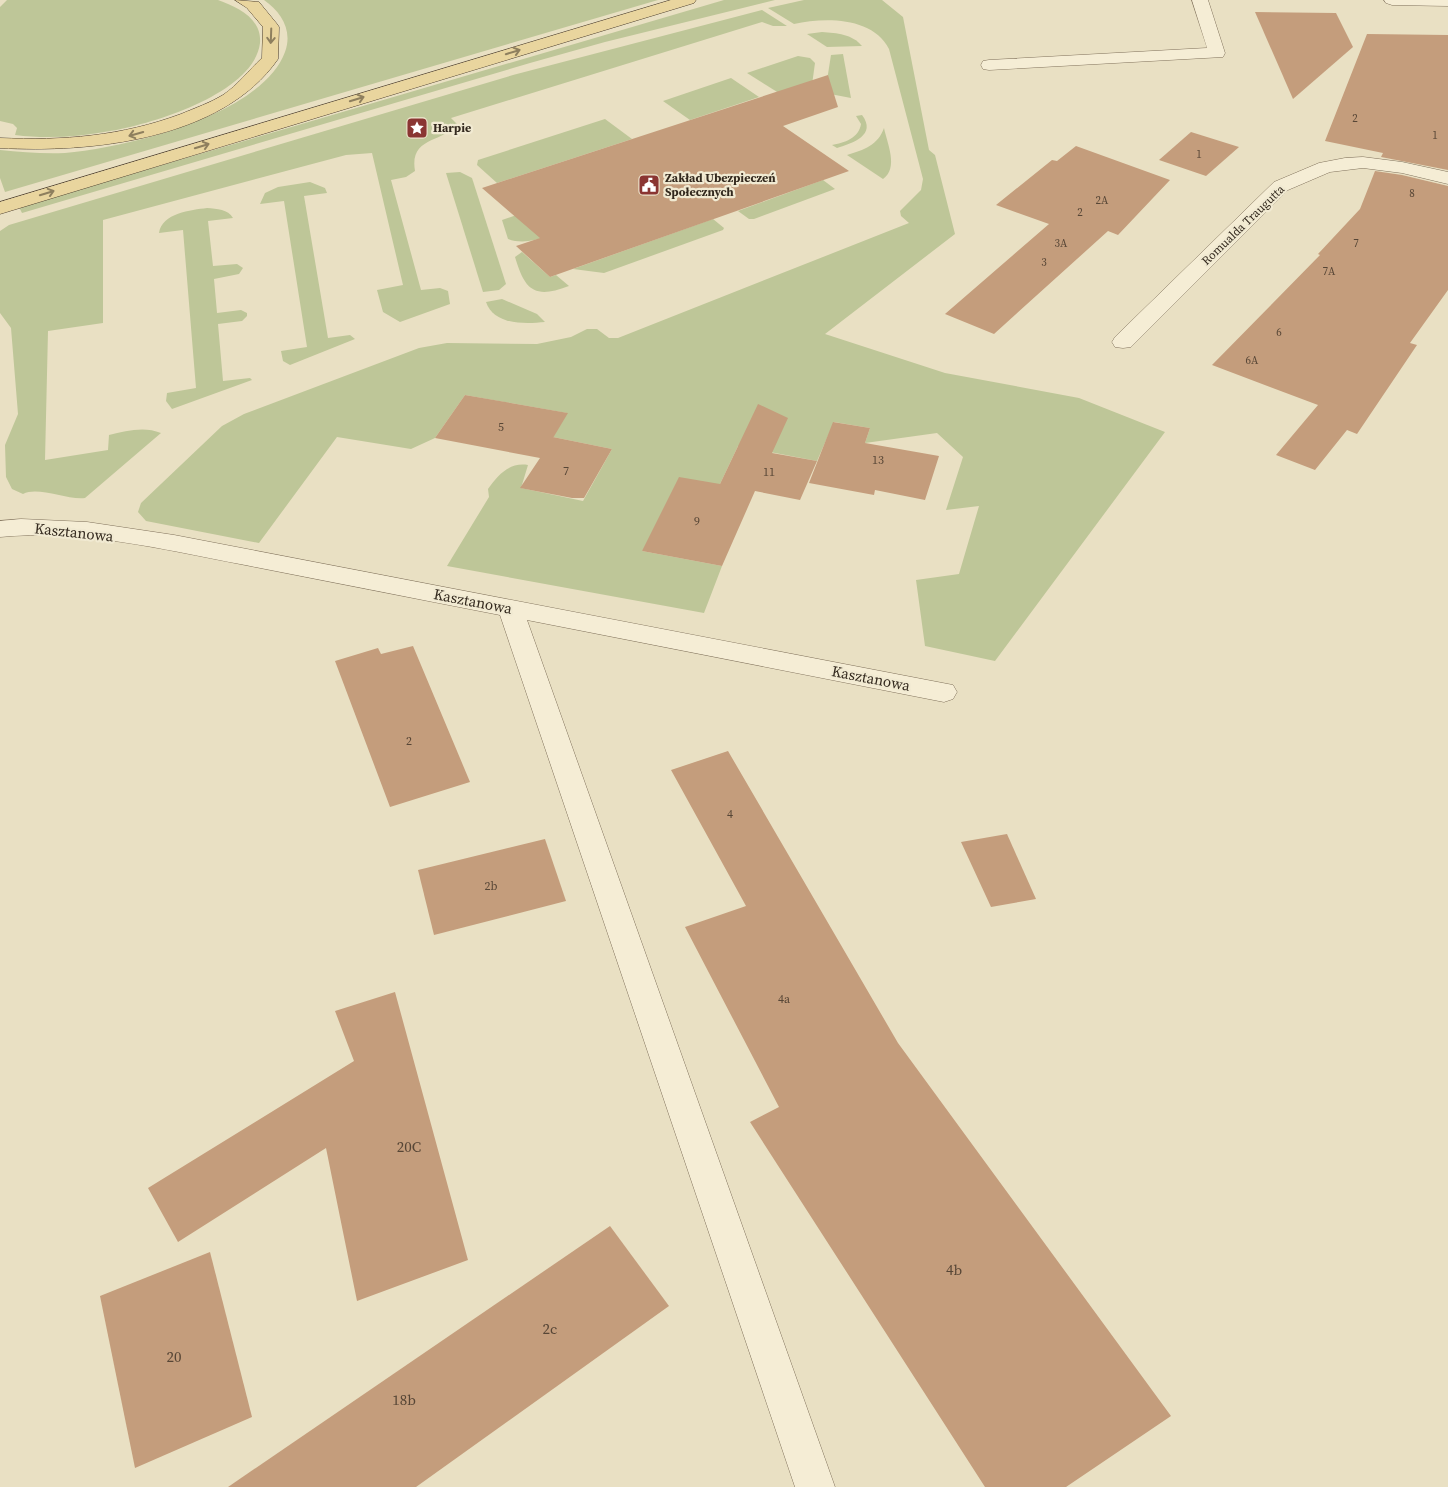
<svg xmlns="http://www.w3.org/2000/svg" width="1448" height="1487" viewBox="0 0 1448 1487" font-family="'Source Serif 4',serif">
  <rect width="100%" height="100%" fill="#e9e0c3"/>
  <!-- green -->
  <g fill="#bec698">
    <path d="M7 0H218C237 7 262 18 260 43 254 93 153 124 110 131 79 137 46 139 15 135L17 128 13 124 0 121V7Z"/>
    <path d="M264 0H658L5 192 0 178V150C21 152 43 154 65 153 125 148 262 115 285 52 293 30 281 12 264 0Z"/>
    <path d="M724 0H775L605 42 530 63 22 213 19 207Z"/>
    <path d="M804 0H882L903 17 929 150 935 155 955 234 825 334 945 373 1079 398 1165 432 995 661 925 646 916 580 959 574 979 506 946 510 963 457 937 433 865 443 870 428 834 422 817 461 738 446 720 484 642 551 722 566 704 613 447 566 489 497 488 489C498 475 509 462 528 465L521 488 583 501 612 449 553 437 567 413 465 395 435 438 411 449 337 437 259 543 146 521 138 512 141 503 222 426 244 414 419 348 447 343 537 344 571 337 587 329H597L609 338H618L909 223 901 216 900 211 921 190 923 179 889 49C873 17 825 17 794 24L768 8Z"/>
    <path d="M762 10 787 26H773L762 22 451 118 457 124C444 143 409 136 415 171L406 177 391 180 421 290 440 288 448 291 450 304 400 322 383 312 377 290 403 285 372 153 346 155 103 220V323L48 331 45 460 108 450 109 435C126 431 144 426 161 433L85 498C66 500 38 486 23 494L12 489 6 477 5 445 18 414 11 328 0 313V231L9 225 513 75Z"/>
    <path d="M822 32C837 33 852 34 862 46L827 47 807 34Z"/>
    <path d="M843 54 851 98 825 93 831 55Z"/>
    <path d="M798 56 810 58 815 63 811 92 782 95 747 73Z"/>
    <path d="M731 78 759 97 690 120 663 101Z"/>
    <path d="M862 115C877 135 853 143 837 148L832 145C844 143 859 138 861 124L856 116Z"/>
    <path d="M605 119 632 139 497 183 477 165 478 160Z"/>
    <path d="M884 128C887 143 899 168 883 179L847 155C864 150 878 145 884 128Z"/>
    <path d="M460 172 472 178 506 284 499 290 483 292 446 173Z"/>
    <path d="M823 180 835 189 754 219H749L738 211Z"/>
    <path d="M310 182 325 188 327 193 304 196 328 338 350 335 355 339 290 365 283 361 281 351 307 347 284 201 260 204 265 193 278 187Z"/>
    <path d="M545 205 571 227C551 234 529 247 508 239L502 220Z"/>
    <path d="M207 208C217 209 228 209 233 218L208 221 213 266 237 264 243 268 239 274 214 279 217 313 241 310 247 313V316L242 321 218 324 223 381 250 378 252 380 172 409 166 401 167 393 196 388 183 230 159 233C162 213 191 210 207 208Z"/>
    <path d="M713 219 724 228 723 230 604 273 573 269Z"/>
    <path d="M522 252 550 277 556 275 569 286C535 299 525 291 515 257Z"/>
    <path d="M502 299 537 314 545 322C524 324 494 325 486 302Z"/>
  </g>
  <!-- building -->
  <g fill="#c49d7c">
    <path d="M1255 12 1336 13 1353 47 1293 99Z"/>
    <path d="M1367 34 1448 35V170L1381 157 1383 153 1325 141Z"/>
    <path d="M828 75 838 107 783 126 849 171 550 277 516 246 540 238 482 188Z"/>
    <path d="M1191 132 1239 147 1206 176 1159 160Z"/>
    <path d="M1076 146 1170 180 1118 235 1108 231 994 334 945 314 1049 224 996 205 1052 160 1057 161Z"/>
    <path d="M1375 171 1402 175 1448 186V290L1410 343 1417 345 1357 434 1347 430 1315 470 1276 455 1318 405 1212 365 1320 255 1318 254 1360 209Z"/>
    <path d="M465 395 568 413 550 443 553 437 612 449 584 498H572L520 488 540 458 435 438Z"/>
    <path d="M758 404 788 418 772 453 817 461 800 500 755 491 722 566 642 551 679 477 720 484Z"/>
    <path d="M833 422 870 428 865 443 939 456 925 500 875 490 874 495 809 483Z"/>
    <path d="M413 646 470 782 390 807 335 661 378 648 381 654Z"/>
    <path d="M728 751 898 1043 1171 1416 1066 1487H985L750 1122 779 1107 685 927 746 906 671 770Z"/>
    <path d="M1007 834 1036 899 991 907 961 842Z"/>
    <path d="M545 839 566 901 434 935 418 870Z"/>
    <path d="M395 992 468 1260 357 1301 326 1148 178 1242 148 1188 354 1061 335 1011Z"/>
    <path d="M610 1226 669 1306 416 1487H228Z"/>
    <path d="M210 1252 252 1417 135 1468 100 1296Z"/>
  </g>
  <g fill="none" stroke-linecap="round" stroke-linejoin="round">
    <!-- minor casing -->
    <g stroke="#81725c" stroke-width="1">
      <g id="minor">
        <path d="M1192 0H1208L1225 53 1223 57 989 70 983 69 981 65 983 61 989 60 1207 48Z"/>
        <path d="M1384 0H1448V6L1392 5 1386 3Z"/>
        <path d="M1363 157 1402 162 1448 172V184L1402 173 1363 168 1330 172 1288 190 1131 347 1123 348 1115 347 1112 342 1115 337 1274 182 1319 163 1345 158Z"/>
        <path d="M21 519 87 522 174 535 953 685 957 692 953 699 944 702 527 620 835 1487H795L500 615C413 598 326 581 240 564 162 549 80 529 0 537V521Z"/>
      </g>
    </g>
    <!-- major casing -->
    <g stroke="#4f402f" stroke-width="1">
      <g id="major">
        <path d="M235 0 259 2 277 24 279 27 278 59C222 140 90 153 0 148V138C63 141 122 136 181 114 195 108 210 103 223 95 238 85 249 70 262 58L263 27 247 8Z"/>
        <path d="M671 0H696L694 3 0 214V202Z"/>
      </g>
    </g>
    <!-- minor -->
    <use href="#minor" fill="#f5edd5" fill-rule="evenodd"/>
    <!-- major -->
    <use href="#major" fill="#e9d59e" fill-rule="evenodd"/>
  </g>
  <!-- one-way arrows -->
  <defs><path id="oneway-shaft" d="M-6 0H5M1.5-3L5.5 0L1.5 3" fill="none" stroke-width="1.6" stroke-linecap="round" stroke-linejoin="round" transform="scale(1.25)"/></defs>
  <g stroke="#8e7f5e">
    <use href="#oneway-shaft" transform="translate(271 36) rotate(92)"/>
    <use href="#oneway-shaft" transform="translate(513 52) rotate(-17)"/>
    <use href="#oneway-shaft" transform="translate(357 99) rotate(-17)"/>
    <use href="#oneway-shaft" transform="translate(136 134) rotate(164)"/>
    <use href="#oneway-shaft" transform="translate(202 146) rotate(-17)"/>
    <use href="#oneway-shaft" transform="translate(47 193) rotate(-17)"/>
  </g>
  <!-- icons -->
  <defs>
    <g id="sight-square" transform="scale(1.125)"><rect x="-9" y="-9" width="18" height="18" rx="4" fill="#8a3532" stroke="#f1ead2"/><path d="M0-6L1.8-2.2L6-1.7L2.9 1.2L3.7 5.4L0 3.3L-3.7 5.4L-2.9 1.2L-6-1.7L-1.8-2.2Z" fill="#fff"/></g>
    <g id="civic-square" transform="scale(1.125)"><rect x="-9" y="-9" width="18" height="18" rx="4" fill="#8a3532" stroke="#f1ead2"/><path d="M-.6-6.5H3V-4.5H.6V-3L4-1V1h2V6H-6V1h2V-1L-.6-3ZM-1.2 2.5V6h2.4V2.5Z" fill="#fff"/></g>
  </defs>
  <g fill-rule="evenodd">
    <use href="#sight-square" x="417" y="128"/>
    <use href="#civic-square" x="649" y="185"/>
  </g>
  <g text-anchor="middle" dominant-baseline="central" stroke-width="4.5" stroke-linejoin="round" paint-order="stroke">
    <!-- far-number labels -->
    <g font-size="11" fill="#574636">
      <text x="1355" y="118">2</text>
      <text x="1435" y="135">1</text>
      <text x="1199" y="154">1</text>
      <text x="1412" y="193">8</text>
      <text x="1102" y="200">2A</text>
      <text x="1080" y="212">2</text>
      <text x="1061" y="243">3A</text>
      <text x="1356" y="243">7</text>
      <text x="1044" y="262">3</text>
      <text x="1329" y="271">7A</text>
      <text x="1279" y="332">6</text>
      <text x="1252" y="360">6A</text>
    </g>
    <!-- far-poi labels -->
    <g font-size="12" font-weight="bold" fill="#33291e" stroke="#f1ead2" text-anchor="start">
      <text x="433" y="128">Harpie</text>
      <text x="665" y="178">Zakład Ubezpieczeń<tspan x="665" dy="14">Społecznych</tspan></text>
    </g>
    <!-- far-street labels -->
    <g font-size="12" fill="#33291e" stroke="#f1ead2">
      <text transform="translate(1243 225) rotate(-44)">Romualda Traugutta</text>
    </g>
    <!-- number labels -->
    <g font-size="12" fill="#574636">
      <text x="501" y="427">5</text>
      <text x="878" y="460">13</text>
      <text x="566" y="471">7</text>
      <text x="769" y="472">11</text>
      <text x="697" y="521">9</text>
      <text x="409" y="741">2</text>
      <text x="730" y="814">4</text>
      <text x="491" y="886">2b</text>
      <text x="784" y="999">4a</text>
    </g>
    <!-- street labels -->
    <g font-size="15" fill="#33291e" stroke="#f1ead2">
      <text transform="translate(74 532) rotate(6)">Kasztanowa</text>
      <text transform="translate(473 601) rotate(11)">Kasztanowa</text>
      <text transform="translate(871 678) rotate(11)">Kasztanowa</text>
    </g>
    <!-- near-number labels -->
    <g font-size="15" fill="#574636">
      <text x="409" y="1146">20C</text>
      <text x="954" y="1269">4b</text>
      <text x="550" y="1328">2c</text>
      <text x="174" y="1356">20</text>
      <text x="404" y="1399">18b</text>
    </g>
  </g>
</svg>
